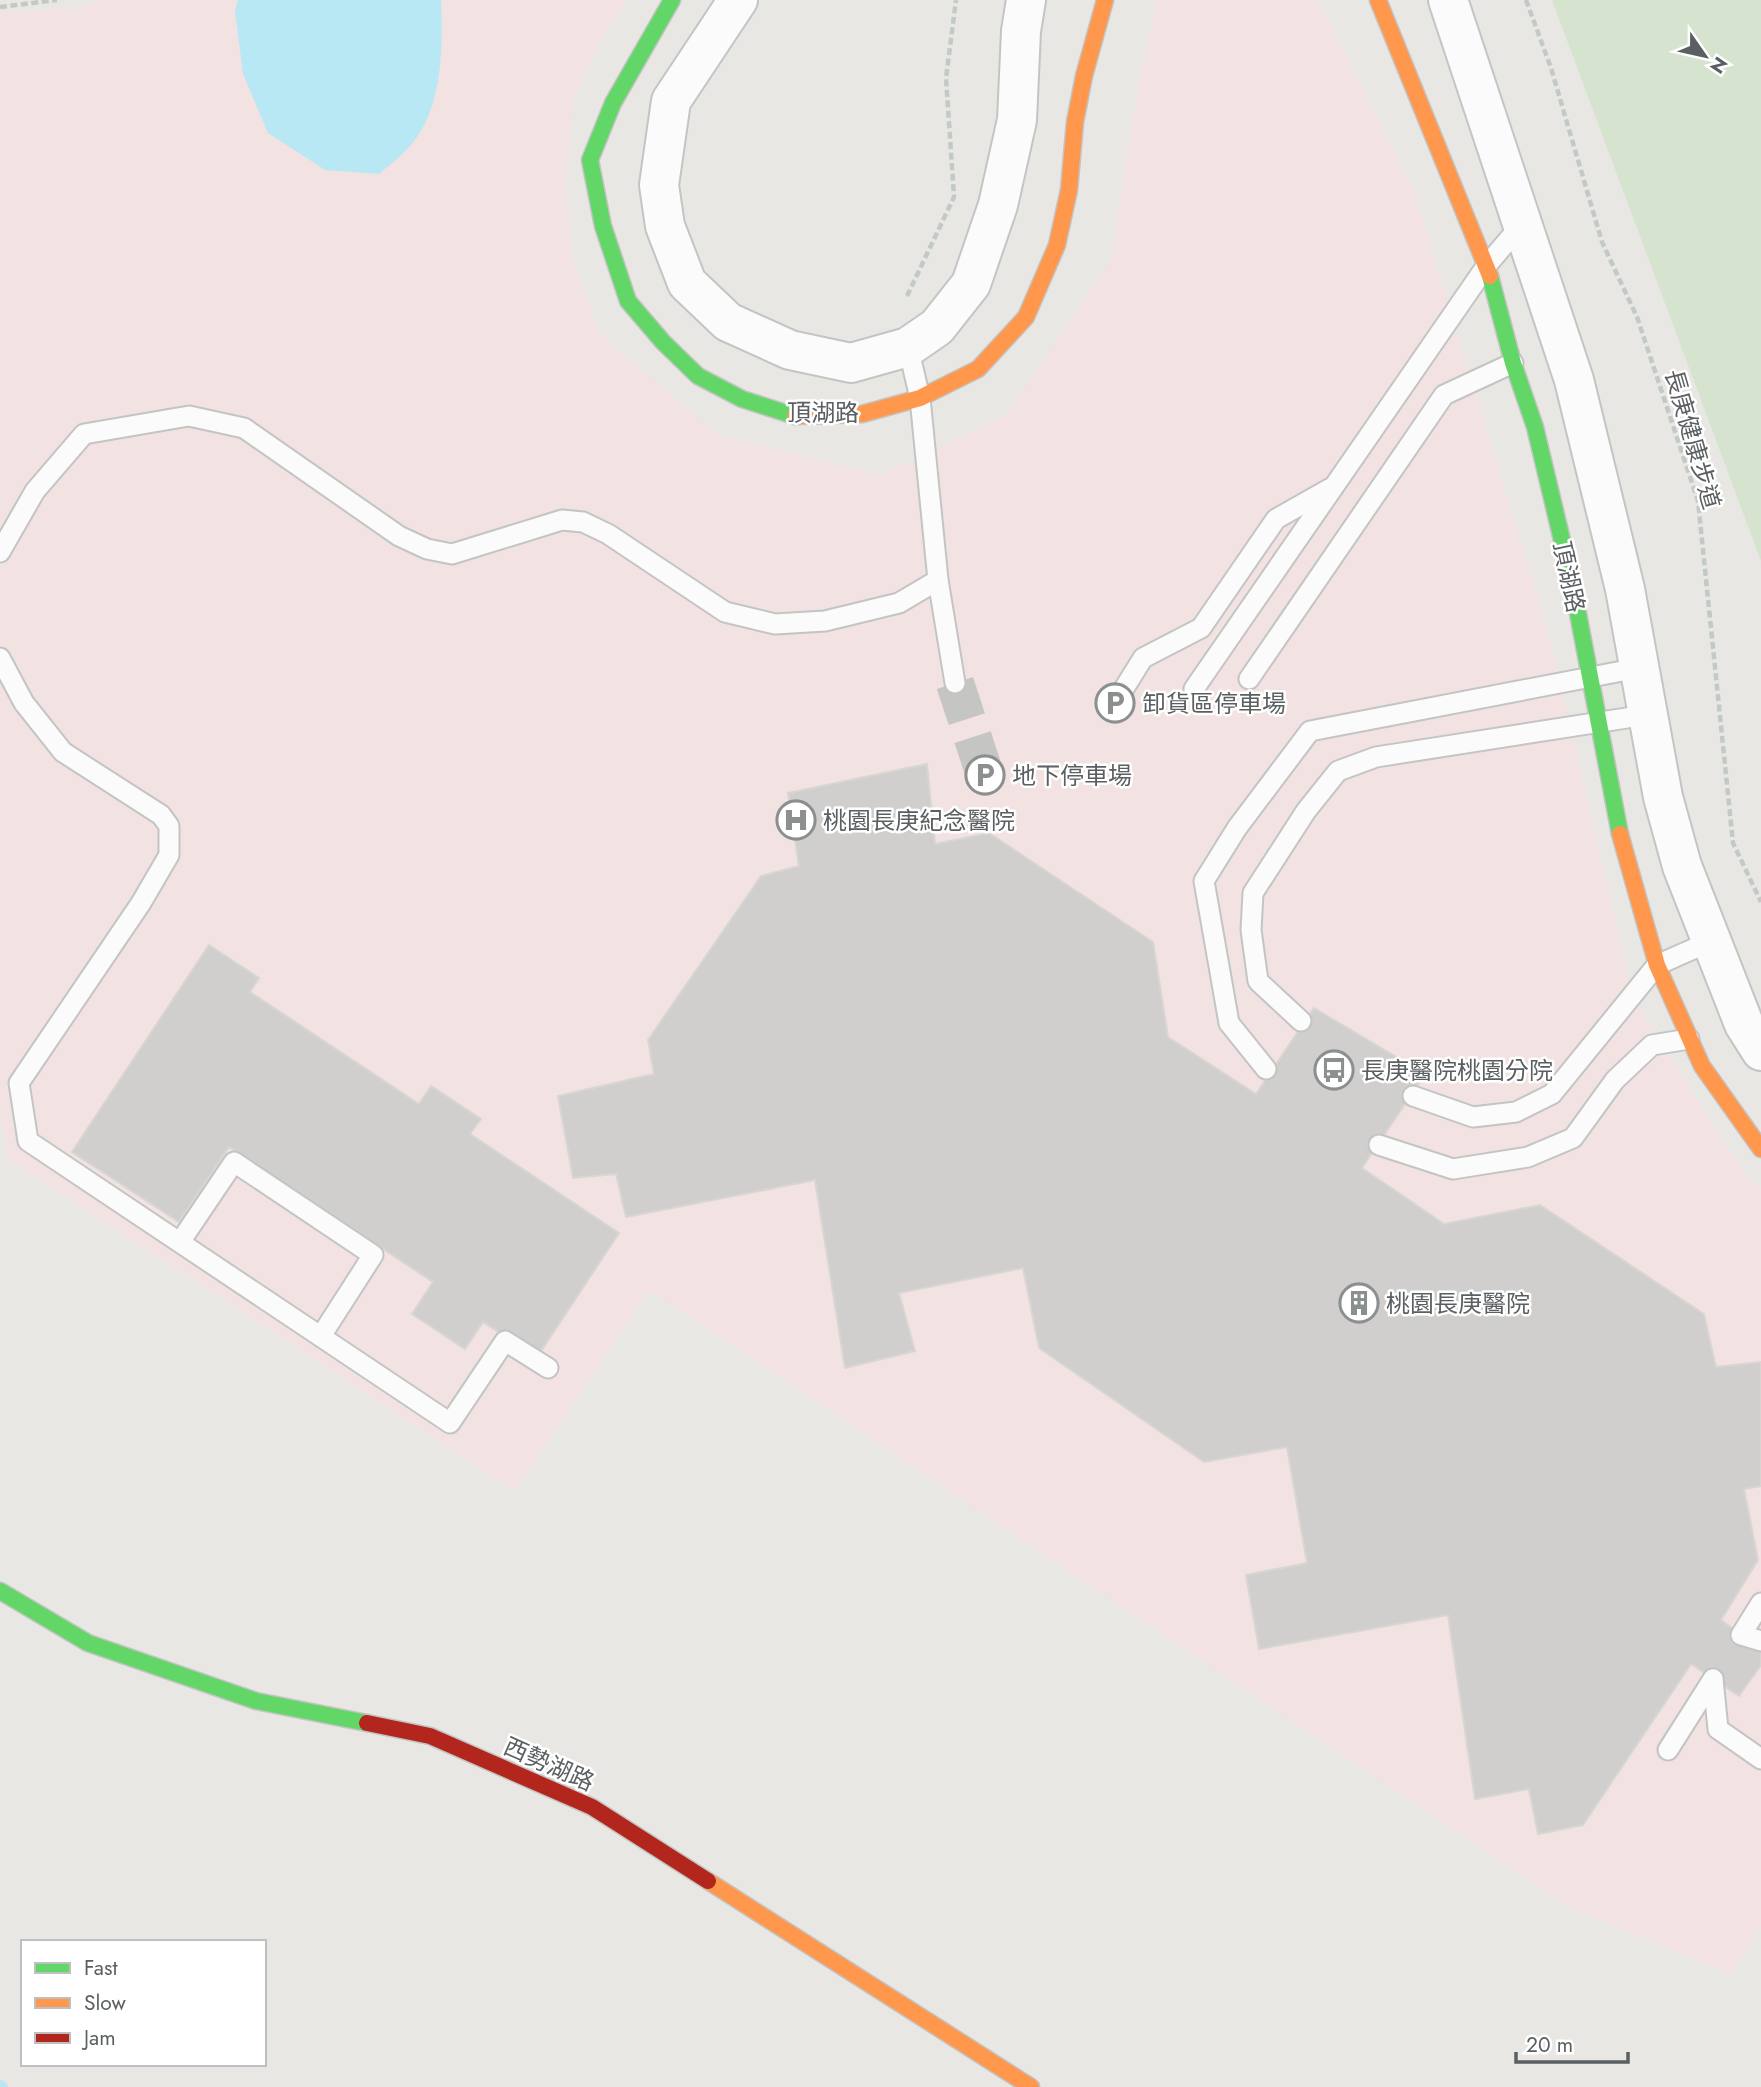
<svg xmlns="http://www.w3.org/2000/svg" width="1761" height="2087" viewBox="0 0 1761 2087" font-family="Jost,'Noto Sans TC',sans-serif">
  <rect width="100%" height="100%" fill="#e9e7e4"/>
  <!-- medical -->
  <path fill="#f2e2e2" d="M105 0H628L601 39 573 100 566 187 573 260 600 334 717 435 881 475 1007 415 1111 261 1137 91 1157 0H1318L1414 191 1551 641 1633 998 1742 1170 1761 1190V1926L1731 1974 1573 1909 649 1290 515 1491 8 1159 0 1110V11L17 13 79 8Z"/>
  <!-- green -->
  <path fill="#d6e4cf" d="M1552 0H1761V561Z"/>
  <!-- water -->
  <path fill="#b8e8f3" d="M238 0H441C443 46 443 108 411 145 402 156 389 165 379 174L325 170 268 133 243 74 235 11Z"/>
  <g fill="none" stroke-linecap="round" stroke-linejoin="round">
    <!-- stream -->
    <path stroke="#b8e8f3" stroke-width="10" d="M0 2085 3 2087"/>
  </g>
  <!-- building -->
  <g fill="#d1cfcd" stroke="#d8d6d3" stroke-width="2">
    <path d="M927 764 935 844 989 833 1153 942 1168 1037 1256 1094 1314 1008 1425 1074 1362 1168 1444 1224 1540 1205 1704 1314 1716 1367 1761 1362V1486L1744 1489 1758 1560 1721 1620 1761 1649V1665L1739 1696 1691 1664 1583 1825 1538 1834 1529 1789 1475 1799 1448 1615 1259 1649 1246 1575 1307 1563 1287 1447 1204 1462 1039 1348 1023 1268 899 1293 915 1351 845 1368 815 1180 626 1217 616 1174 573 1178 558 1096 654 1074 648 1040 761 876 799 866 788 793Z"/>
    <path d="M209 945 259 978 250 992 419 1104 431 1086 481 1119 470 1134 619 1233 537 1357 483 1322 465 1349 412 1314 433 1282 229 1147 179 1222 72 1152Z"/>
  </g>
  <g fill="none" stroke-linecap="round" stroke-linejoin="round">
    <!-- secondary-tunnel -->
    <path stroke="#c5c5c3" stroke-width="38" stroke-dasharray="38 19" stroke-linecap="butt" d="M955 683 985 775"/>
    <!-- lane casing -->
    <g stroke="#c3c4c4" stroke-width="23">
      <g id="lane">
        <path d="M908 347 920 398 938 580 955 683"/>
        <path d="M0 552 35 491 84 434 189 416 244 428 399 536 427 549 452 554 562 520 583 522 608 534 725 612 775 624 825 621 899 603 938 580"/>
        <path d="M0 658 24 703 63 752 161 815 169 826V855L141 903 19 1083 28 1141 450 1423 505 1341 548 1368"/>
        <path d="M1249 679 1444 395 1513 363"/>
        <path d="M1194 689 1487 265 1522 224"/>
        <path d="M1115 703 1143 658 1201 628 1276 519 1329 489"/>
        <path d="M1301 1021 1258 981 1251 930 1253 893 1306 811 1338 771 1376 757 1646 715"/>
        <path d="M1266 1069 1229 1023 1204 881 1237 828 1310 731 1638 668"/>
        <path d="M1413 1096 1473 1117 1516 1112 1552 1094 1657 965 1709 942"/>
        <path d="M1379 1145 1453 1169 1528 1157 1573 1138 1615 1080 1652 1045 1689 1039"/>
        <path d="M180 1242 234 1162 373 1255 321 1336"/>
        <path d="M1761 1603 1741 1635 1761 1641"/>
        <path d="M1713 1679 1718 1729 1761 1759"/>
        <path d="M1668 1750 1713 1679"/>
      </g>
    </g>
    <!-- street casing -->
    <g stroke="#c3c4c4" stroke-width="42">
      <g id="street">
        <path d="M738 0 671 101 659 185 665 226 687 283 728 322 790 350 851 363 908 347 937 327 971 284 998 205 1017 120 1021 31 1026 0"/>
        <path d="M1448 0 1574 380 1625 589 1663 797 1682 866 1744 1024 1761 1051"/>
      </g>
    </g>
    <!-- fast casing -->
    <g stroke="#c3c4c3" stroke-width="19">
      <g id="fast">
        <path d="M672 0 613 103 590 160 603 226 628 301 663 342 698 376 742 399 795 416"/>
        <path d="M1490 276 1513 363 1535 427 1572 582 1620 834"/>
        <path d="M0 1591 88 1643 256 1701 367 1723"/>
      </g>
    </g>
    <!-- slow casing -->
    <g stroke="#c3c4c3" stroke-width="19">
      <g id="slow">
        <path d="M1378 0 1490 276"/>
        <path d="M795 416 862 414 920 398 978 369 1026 317 1057 245 1069 190 1075 122 1084 76 1105 0"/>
        <path d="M1620 834 1657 965 1702 1066 1761 1149"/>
        <path d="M708 1881 1031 2087"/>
      </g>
    </g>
    <!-- jam casing -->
    <g stroke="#c3c4c3" stroke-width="19">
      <path id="jam" d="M367 1723 430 1736 592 1807 708 1881"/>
    </g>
    <!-- path -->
    <g stroke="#c3c9c4" stroke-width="4.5" stroke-dasharray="7 3.5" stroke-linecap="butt">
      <path d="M1526 0 1551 68 1602 242 1637 317 1698 501 1733 843 1761 902"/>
      <path d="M0 7 57 0"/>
      <path d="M907 296 954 197 946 78 956 0"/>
    </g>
    <!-- lane -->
    <use href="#lane" stroke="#fcfbfb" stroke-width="19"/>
    <!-- street -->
    <use href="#street" stroke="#fcfbfb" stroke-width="38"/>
    <!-- fast -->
    <use href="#fast" stroke="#63d668" stroke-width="16"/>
    <!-- slow -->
    <use href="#slow" stroke="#ff974d" stroke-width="16"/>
    <!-- jam -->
    <use href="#jam" stroke="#b3261e" stroke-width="16"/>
  </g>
  <!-- icons -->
  <defs>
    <g id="parking-ring" transform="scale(2.0125)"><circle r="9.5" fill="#fff" stroke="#8c8f8f" stroke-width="1.5"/><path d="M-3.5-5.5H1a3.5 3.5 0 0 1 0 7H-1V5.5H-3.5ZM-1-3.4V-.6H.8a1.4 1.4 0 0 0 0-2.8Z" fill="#8c8f8f"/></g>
    <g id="hospital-ring" transform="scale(2.0125)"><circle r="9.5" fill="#fff" stroke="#8c8f8f" stroke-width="1.5"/><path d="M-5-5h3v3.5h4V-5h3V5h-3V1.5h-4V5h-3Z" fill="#8c8f8f"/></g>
    <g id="bus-ring" transform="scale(2.0125)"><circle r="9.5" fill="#fff" stroke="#8c8f8f" stroke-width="1.5"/><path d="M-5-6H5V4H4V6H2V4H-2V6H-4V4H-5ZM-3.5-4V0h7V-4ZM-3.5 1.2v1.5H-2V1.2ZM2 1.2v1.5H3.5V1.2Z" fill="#8c8f8f"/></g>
    <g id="building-ring" transform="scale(2.0125)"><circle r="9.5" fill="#fff" stroke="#8c8f8f" stroke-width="1.5"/><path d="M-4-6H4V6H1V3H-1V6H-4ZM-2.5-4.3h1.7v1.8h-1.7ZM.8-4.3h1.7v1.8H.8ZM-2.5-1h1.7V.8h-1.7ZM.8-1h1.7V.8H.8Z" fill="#8c8f8f"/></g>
  </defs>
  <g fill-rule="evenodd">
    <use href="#parking-ring" x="1115" y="703"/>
    <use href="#parking-ring" x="985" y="775"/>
    <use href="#hospital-ring" x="796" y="820"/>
    <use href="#bus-ring" x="1334" y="1070"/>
    <use href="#building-ring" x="1359" y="1303"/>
  </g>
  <g text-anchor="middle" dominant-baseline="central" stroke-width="5" stroke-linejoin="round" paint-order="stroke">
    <!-- street labels -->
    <g font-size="24" fill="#5a5f61" stroke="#fff">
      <text x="823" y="412">頂湖路</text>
      <text transform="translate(1693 439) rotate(74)">長庚健康步道</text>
      <text transform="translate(1569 577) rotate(78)">頂湖路</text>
      <text transform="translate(549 1764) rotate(24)">西勢湖路</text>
    </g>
    <!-- poi labels -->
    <g font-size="24" fill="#5a5f61" stroke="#fff" text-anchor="start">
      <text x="1142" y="703">卸貨區停車場</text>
      <text x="1012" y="775">地下停車場</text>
      <text x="823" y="820">桃園長庚紀念醫院</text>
      <text x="1361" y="1070">長庚醫院桃園分院</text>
      <text x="1386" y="1303">桃園長庚醫院</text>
    </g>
  </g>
  <!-- legend -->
  <rect x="21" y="1940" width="245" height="126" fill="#ffffff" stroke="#bdbfc0" stroke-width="2"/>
  <rect x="35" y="1963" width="35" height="10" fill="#63d668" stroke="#bdbfc0" stroke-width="2"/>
  <text x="84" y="1975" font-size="21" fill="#5a5f61">Fast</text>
  <rect x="35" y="1998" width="35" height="10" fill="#ff974d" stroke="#bdbfc0" stroke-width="2"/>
  <text x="84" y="2010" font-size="21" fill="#5a5f61">Slow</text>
  <rect x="35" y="2033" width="35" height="10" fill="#b3261e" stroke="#bdbfc0" stroke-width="2"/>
  <text x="84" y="2045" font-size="21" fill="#5a5f61">Jam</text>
  <!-- north arrow -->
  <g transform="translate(1705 56) rotate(124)" stroke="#ffffff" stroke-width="5" paint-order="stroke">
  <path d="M0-5L12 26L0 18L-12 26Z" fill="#5a5f61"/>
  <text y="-10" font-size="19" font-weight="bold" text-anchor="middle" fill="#5a5f61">N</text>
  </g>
  <!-- scale -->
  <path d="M1516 2052v10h112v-10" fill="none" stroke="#5a5f61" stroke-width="3.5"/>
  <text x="1526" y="2052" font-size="21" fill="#5a5f61" stroke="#ffffff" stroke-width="5" paint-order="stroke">20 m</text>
</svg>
